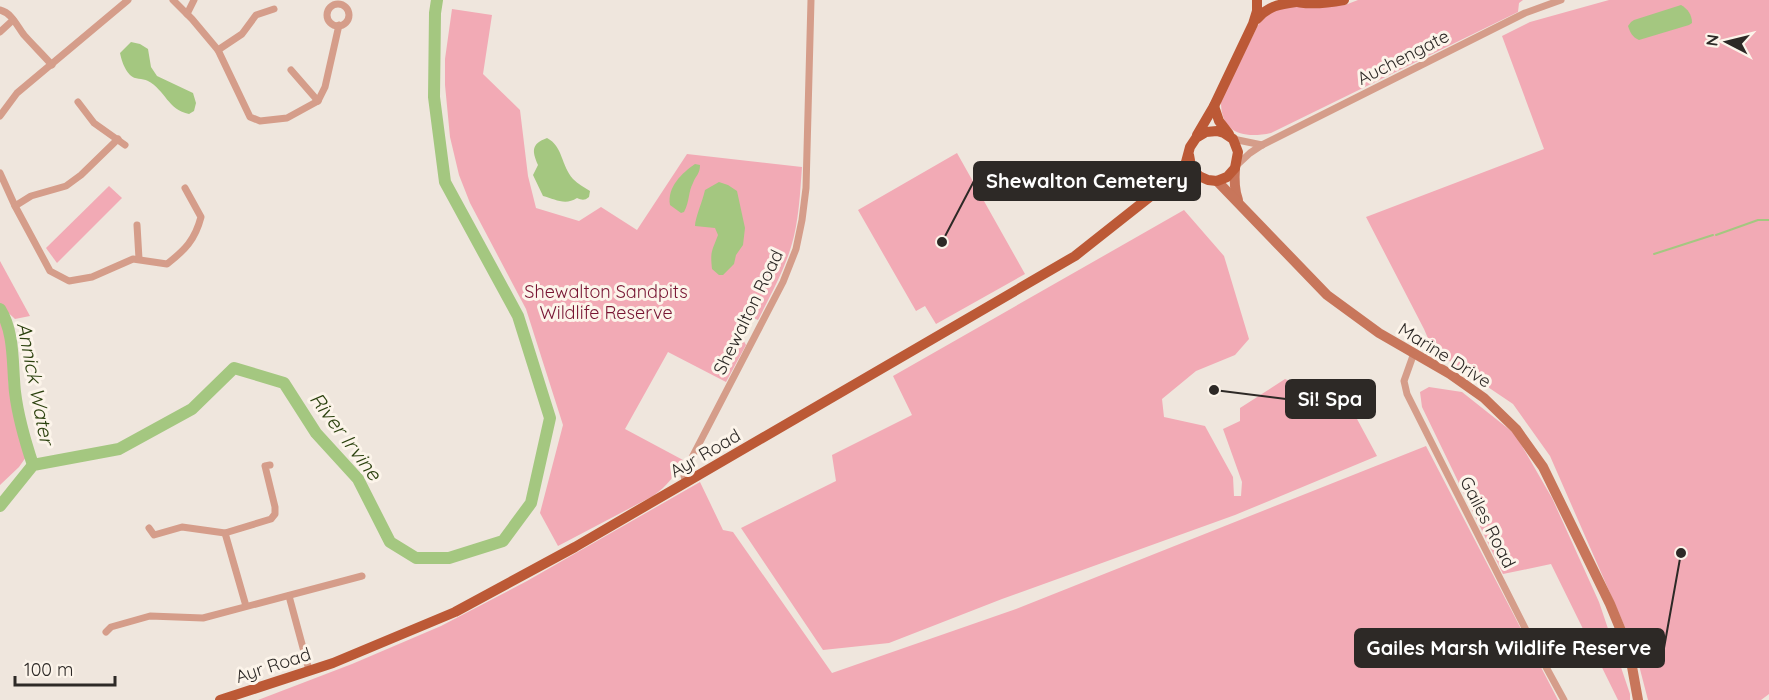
<svg xmlns="http://www.w3.org/2000/svg" width="1769" height="700" viewBox="0 0 1769 700" font-family="Quicksand,sans-serif">
  <rect width="100%" height="100%" fill="#efe6dd"/>
  <!-- green -->
  <g fill="#f2aab5">
    <path d="M1358 0H1523L1519 3 1518 12 1271 133C1243 139 1220 133 1221 100L1258 25 1269 13 1281 7 1345 5Z"/>
    <path d="M1609 0H1769V694L1761 700H1648L1635 650 1550 456 1513 404 1433 350 1424 329 1366 217 1544 149 1502 36 1530 22Z"/>
    <path d="M452 9 492 15 483 74 520 110 528 176 536 208 579 221 601 207 637 230 687 154 802 167C800 193 799 221 791 247 783 273 770 296 758 320L751 317 740 334 746 345 726 382 668 352 625 429 683 460C674 477 668 485 653 496L558 546 540 513 563 425 526 309 470 203 459 175 450 137 445 85V59Z"/>
    <path d="M957 153 1025 274 936 324 925 306 916 311 858 210Z"/>
    <path d="M109 186 122 198 57 263 46 248Z"/>
    <path d="M1184 210 1224 256 1249 339 1235 355 1196 371 1162 399 1164 417 1205 426 1233 477 1234 496H1241L1242 482 1223 429 1240 421V408L1285 379 1350 406 1377 456 1235 515 1002 599 889 643 823 650 741 528 836 481 832 455 912 415 893 376Z"/>
    <path d="M0 261 30 316 15 319 0 305Z"/>
    <path d="M0 316C12 337 7 365 9 387 10 396 13 402 13 411L26 457 19 467 0 485Z"/>
    <path d="M1429 387 1462 392 1515 434 1552 498 1599 602 1630 694V700H1618L1551 564 1503 574 1422 407 1420 392Z"/>
    <path d="M1426 446 1558 700H258L352 664 441 626 527 581 700 482 723 530 733 532 832 673 1016 609Z"/>
  </g>
  <!-- water -->
  <g fill="#a4c780">
    <path d="M1681 5C1688 9 1692 15 1692 23L1689 25 1639 40C1632 37 1630 32 1628 26L1631 22 1634 20Z"/>
    <path d="M131 42 140 44 148 49 151 67 157 76 193 93 196 103 194 111 189 114C168 110 165 90 148 81 142 78 135 80 130 75 124 68 122 62 120 53Z"/>
    <path d="M547 138C563 146 561 166 573 179 578 184 584 187 590 191L589 197C584 201 582 200 577 198 565 206 555 199 543 196L533 175 538 165C532 151 531 144 547 138Z"/>
    <path d="M695 164 700 165C700 174 696 175 693 183 688 192 690 201 684 212L681 213 670 205C667 187 682 173 695 164Z"/>
    <path d="M719 182 728 185 737 191 745 228 743 245 736 255 734 264 723 275H719L712 269C710 251 712 251 718 235L715 228 695 226C695 218 703 200 705 190Z"/>
  </g>
  <g fill="none" stroke-linecap="round" stroke-linejoin="round">
    <!-- stream -->
    <g stroke="#a4c780" stroke-width="2">
      <path d="M1716 235 1758 220H1769"/>
      <path d="M1654 254 1713 235"/>
    </g>
    <!-- river -->
    <g stroke="#a4c780" stroke-width="12">
      <path d="M0 309C15 333 12 364 15 392 18 417 25 441 33 465"/>
      <path d="M0 506 33 465 119 449 192 409 234 368 284 383 316 433 358 479 390 542 416 558H449L503 541 531 503 550 418 518 316 445 182 434 97 435 13 437 0"/>
    </g>
    <!-- street -->
    <g stroke="#d59d8a" stroke-width="7">
      <path d="M173 0 192 19 218 50 250 117 260 121 287 118 318 101 325 87 339 25"/>
      <circle cx="338" cy="15" r="11"/>
      <path d="M0 10C12 13 17 26 24 35 33 45 43 55 52 65"/>
      <path d="M187 14 194 0"/>
      <path d="M0 32 13 20"/>
      <path d="M218 50 242 34 256 15 274 9"/>
      <path d="M291 70 318 101"/>
      <path d="M78 102 94 123 125 145"/>
      <path d="M0 116 17 93 128 0"/>
      <path d="M1233 139 1262 145"/>
      <path d="M1237 165 1250 153 1262 145 1525 13 1561 0"/>
      <path d="M0 173 15 206 50 271 69 281 92 277 133 259 167 264C185 250 195 240 201 217L185 188"/>
      <path d="M15 206 31 196 66 186 81 175 118 139"/>
      <path d="M137 225 139 259"/>
      <path d="M1414 353 1404 381 1407 394 1529 636 1564 700"/>
      <path d="M686 483 684 476 687 467 783 282 796 249 802 220 806 188 811 0"/>
      <path d="M149 528 154 535 182 527 225 533 271 519 275 514V507L265 466 270 465"/>
      <path d="M225 533 246 606"/>
      <path d="M289 596 309 670"/>
      <path d="M106 632 111 627 150 616 203 618 362 576"/>
    </g>
    <!-- secondary -->
    <g stroke="#c8765b" stroke-width="10">
      <path d="M1235 168C1234 180 1234 189 1238 200"/>
      <path d="M1217 181 1327 295 1379 333 1450 374 1484 398 1516 429 1543 467 1610 604 1629 650 1638 700"/>
    </g>
    <!-- primary -->
    <g stroke="#bc5936" stroke-width="10">
      <path d="M1290 0C1306 6 1328 3 1344 0"/>
      <path d="M1257 19C1268 6 1280 4 1296 2"/>
      <path d="M1214 106 1219 121 1229 134"/>
      <path d="M1197 135 1214 106 1253 24 1257 11V0"/>
      <path d="M220 700 333 663 455 612 575 547 1075 256 1161 188 1178 178 1186 162 1190 147 1196 138 1206 132 1217 131 1224 133 1233 139 1238 152 1235 168 1227 177 1217 181 1208 180 1199 176 1191 166 1189 155"/>
    </g>
  </g>
  <g text-anchor="middle" dominant-baseline="central" stroke-width="6" stroke-linejoin="round" paint-order="stroke">
    <!-- street labels -->
    <g font-size="18" fill="#2d2926" stroke="#fcf4ea">
      <text transform="translate(1403 57) rotate(-27)">Auchengate</text>
      <text transform="translate(748 312) rotate(-64)">Shewalton Road</text>
      <text transform="translate(1445 355) rotate(32)">Marine Drive</text>
      <text transform="translate(705 453) rotate(-30)">Ayr Road</text>
      <text transform="translate(1488 522) rotate(63)">Gailes Road</text>
      <text transform="translate(273 665) rotate(-18)">Ayr Road</text>
    </g>
    <!-- park labels -->
    <g font-size="18" fill="#771432" stroke="#fcf4ea">
      <text x="606" y="291">Shewalton Sandpits<tspan x="606" dy="21">Wildlife Reserve</tspan></text>
    </g>
    <!-- water labels -->
    <g font-size="20" font-style="italic" fill="#2b410e" stroke="#fcf4ea">
      <text transform="translate(36 383) rotate(79)">Annick Water</text>
      <text transform="translate(346 436) rotate(53)">River Irvine</text>
    </g>
  </g>
  <!-- callouts -->
  <path fill="none" stroke="#2d2926" stroke-width="2" d="M942 242L974 181M1214 390L1286 399M1681 553L1664 648"/>
  <g fill="#2d2926" stroke="#fcf4ea" stroke-width="2">
    <circle cx="942" cy="242" r="6"/>
    <circle cx="1214" cy="390" r="6"/>
    <circle cx="1681" cy="553" r="6"/>
  </g>
  <g fill="#2d2926" stroke="#2d2926" stroke-width="2">
    <rect x="974" y="162" width="226" height="38" rx="6"/>
    <rect x="1286" y="380" width="89" height="38" rx="6"/>
    <rect x="1355" y="629" width="309" height="38" rx="6"/>
  </g>
  <g font-size="20" text-anchor="middle" font-weight="bold" fill="#fff">
    <text x="1087" y="188">Shewalton Cemetery</text>
    <text x="1330" y="406">Si! Spa</text>
    <text x="1509" y="655">Gailes Marsh Wildlife Reserve</text>
  </g>
  <!-- north arrow -->
  <g transform="translate(1727 42) rotate(277)" stroke="#fcf4ea" stroke-width="4.5" paint-order="stroke">
  <path d="M0-4.5L10 22L0 15L-10 22Z" fill="#2d2926"/>
  <text y="-9" font-size="16" font-weight="bold" text-anchor="middle" fill="#2d2926">N</text>
  </g>
  <!-- scale -->
  <path d="M15 676v9h100v-9" fill="none" stroke="#2d2926" stroke-width="3"/>
  <text x="24" y="676" font-size="18" fill="#2d2926" stroke="#fcf4ea" stroke-width="4.5" paint-order="stroke">100 m</text>
</svg>
